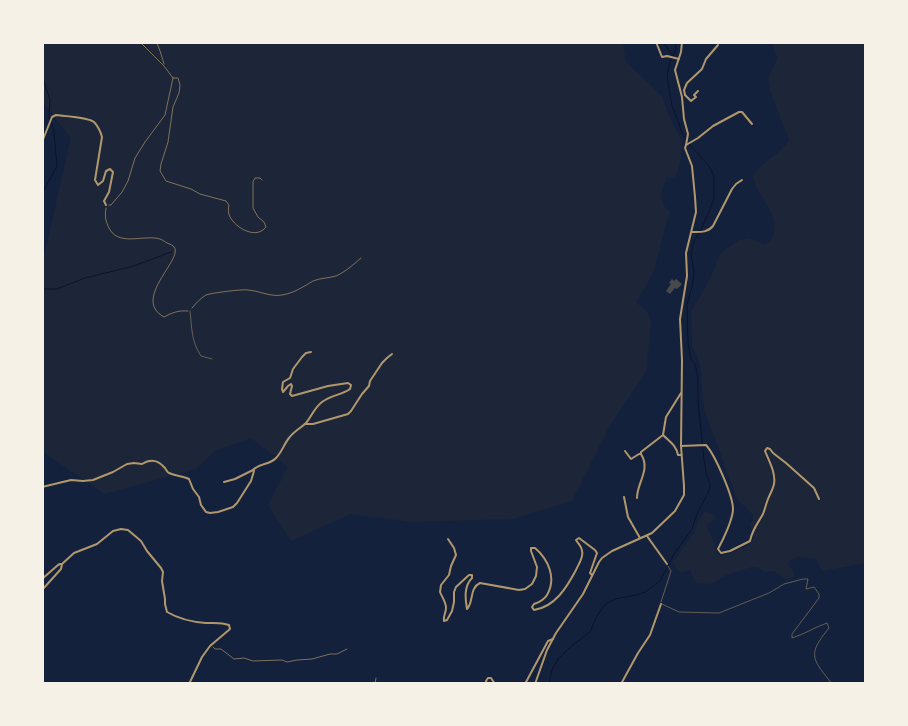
<svg xmlns="http://www.w3.org/2000/svg" width="908" height="726" viewBox="0 0 908 726" font-family="Cabin,sans-serif">
  <rect width="100%" height="100%" fill="#14213d"/>
  <!-- green -->
  <g fill="#1d2539">
    <path d="M42 43H623L626 62 662 96 672 122 682 141 681 159 675 179 667 177C660 193 658 200 670 213 662 233 660 255 652 274 648 284 641 293 636 302L648 313 651 323 646 372 609 427 572 501 513 519 414 522 351 514 291 541 268 505 288 467 251 438 215 451 196 469 105 494 43 452V260L71 138 43 103Z"/>
    <path d="M771 43H865V563L823 571 816 559 798 557 790 560 788 564 794 573V577C784 580 782 576 774 571L765 572 757 567H752L729 574 713 583 708 584 695 582 690 570 681 572 677 570 673 562 695 531 698 522 705 511 714 515 716 519 709 523 707 528 715 544 716 553 720 556C728 554 755 547 754 536 754 532 751 528 750 524L753 520V515L737 499 704 409 700 364 692 345 691 312 710 279 720 254 739 240 749 238 765 244 768 243 773 238 775 226 772 213 756 187 753 176C763 160 779 156 789 140L770 91 768 79 776 61 777 57Z"/>
  </g>
  <g fill="none" stroke-linecap="round" stroke-linejoin="round">
    <!-- stream -->
    <g stroke="#0b132b" stroke-width="1">
      <path d="M663 42 672 55"/>
      <path d="M675 42 676 49 670 62 667 76 672 106 679 123 681 131 686 139"/>
      <path d="M42 75 50 100 49 116 54 131 57 166 42 194"/>
      <path d="M42 289H57L85 278 134 266 171 252"/>
      <path d="M549 684 552 670 558 659 569 648 590 632 596 618 603 607 609 602 615 599 636 595 645 592 660 581 674 554 692 529 697 514 709 491 710 484 706 474 704 459 698 401V378L695 364 691 359 688 344 687 304 692 287 694 273 691 254 694 241 701 230 714 199V176L709 166 689 144"/>
    </g>
  </g>
  <!-- building -->
  <path fill="#48494c" d="M672 279 674 281 676 279 682 284 677 289 675 288 670 294 666 291 671 284 669 283Z"/>
  <g fill="none" stroke-linecap="round" stroke-linejoin="round">
    <!-- path -->
    <g stroke="#e5c07b" stroke-width="0.5">
      <path d="M140 42 164 66 173 78H178L180 85 179 93 173 107 168 142 161 164 160 171 166 181 191 189 200 194 226 201 229 205C228 209 228 213 230 217 236 228 256 240 266 227L264 222 258 217 253 208V182L255 178H260L262 180"/>
      <path d="M156 42C160 48 162 58 164 64"/>
      <path d="M109 205H111L122 192 128 181 135 158 145 142 165 115 173 78"/>
      <path d="M106 208C105 215 105 219 108 226 117 248 143 234 160 239 163 240 165 242 167 243 170 244 172 245 174 247 184 259 131 299 164 317 172 313 178 310 188 311"/>
      <path d="M192 308C196 303 201 298 206 295 211 293 242 289 248 290 260 291 270 297 282 295 294 293 303 287 313 281 320 278 329 278 336 276 345 272 353 265 361 258"/>
      <path d="M213 647 215 649H221L234 659 244 658 253 661 282 660 287 662 297 660 312 659 330 654H337L347 649"/>
      <path d="M375 684 376 678"/>
    </g>
    <!-- service -->
    <g stroke="#b1986c" stroke-width="0.5">
      <path d="M190 311C192 328 191 341 201 356L212 359"/>
      <path d="M661 602 671 571 668 566"/>
      <path d="M662 604 679 612 719 613 769 593 784 584 803 579H808L806 589 814 587 819 594V598L792 634V638C805 634 815 627 827 623L829 628C806 656 813 659 832 684"/>
    </g>
    <!-- minor -->
    <g stroke="#b1986c" stroke-width="2">
      <path d="M656 42 662 57 667 56 679 59"/>
      <path d="M682 42 681 52 675 70 682 97 684 119 688 134 686 145"/>
      <path d="M685 95 684 90 687 83 702 69 706 59 718 45"/>
      <path d="M685 95 691 101 696 97 694 95 698 91"/>
      <path d="M42 142 52 117 56 115C64 116 88 117 94 122 97 125 101 132 102 137L95 180 98 185 103 181 106 171 110 169 113 172 109 192 104 201 106 205"/>
      <path d="M686 145 698 138 713 126 739 112H742L752 124"/>
      <path d="M692 232C700 232 707 233 713 226L732 189 736 184 742 180"/>
      <path d="M305 424H313L348 414 351 411 362 394 369 386 370 381 382 363 387 358 392 354"/>
      <path d="M663 435C670 442 676 445 678 455H681"/>
      <path d="M681 446 706 445C715 455 733 496 733 509 733 519 723 540 718 549L721 553 730 551 750 541C752 530 758 523 763 514 765 509 766 504 768 499 770 494 773 489 774 484 776 473 769 461 765 451L767 448 770 449 773 453 786 463 814 488 819 499"/>
      <path d="M625 451 631 459 639 454H641"/>
      <path d="M253 470C259 463 270 465 276 458 282 452 284 444 289 438 294 431 301 428 306 423 312 416 314 408 322 402 331 395 342 395 350 389L351 385 348 383 328 386 292 396 290 394 292 386 291 384 288 386 283 392 282 389 283 382 290 378 293 369 302 357 306 353 311 352"/>
      <path d="M42 487 71 480 83 481 93 480 113 472 127 464 134 463 142 464C150 459 157 459 164 467 167 470 166 471 169 473 176 476 183 476 189 479L193 489 199 497 201 505 206 512 210 513 218 512 233 507 237 503 251 481 254 471 253 470 235 479 224 482"/>
      <path d="M624 497 628 517 640 538"/>
      <path d="M637 498C637 482 651 470 641 454V452L663 435 666 417 681 393"/>
      <path d="M647 536 667 564"/>
      <path d="M448 539 454 548 456 555 451 566 449 575 441 585 440 592C442 597 446 602 446 608 446 613 443 616 444 621L447 620 452 611 454 602V592L456 587 469 575H472V578C464 586 465 598 467 609 474 602 469 588 480 583L519 590 525 589 532 584 536 576 537 567 531 551V548H535C548 559 557 578 547 595 544 600 540 602 534 604L532 607 534 610C555 607 567 587 576 570 578 565 584 557 582 551 582 547 578 543 576 540L579 538 595 550 597 553 590 573 592 575"/>
      <path d="M62 564 74 553 97 544 113 531 121 529 128 530 141 541 147 551 161 568 163 572 162 581 165 599V604L167 612C179 619 192 622 206 623 214 623 221 622 229 625L230 629 210 646 202 657 189 684"/>
      <path d="M42 579 58 565 60 564H62L61 569 42 590"/>
      <path d="M487 684 486 681 488 678H491L495 684"/>
      <path d="M525 684 548 641 553 639"/>
      <path d="M621 684 638 653 650 635 661 604"/>
    </g>
    <!-- tertiary -->
    <path stroke="#b1986c" stroke-width="2" d="M535 684 547 650 556 633 583 594 599 562 602 558 612 551 652 533 675 511 684 495V486L681 446 682 360 680 319 687 276 686 253 696 212 695 197 692 166 685 148 686 145"/>
  </g>
  <!-- border -->
  <rect width="908" height="726" fill="none" stroke="#f6f1e7" stroke-width="88"/>
</svg>
